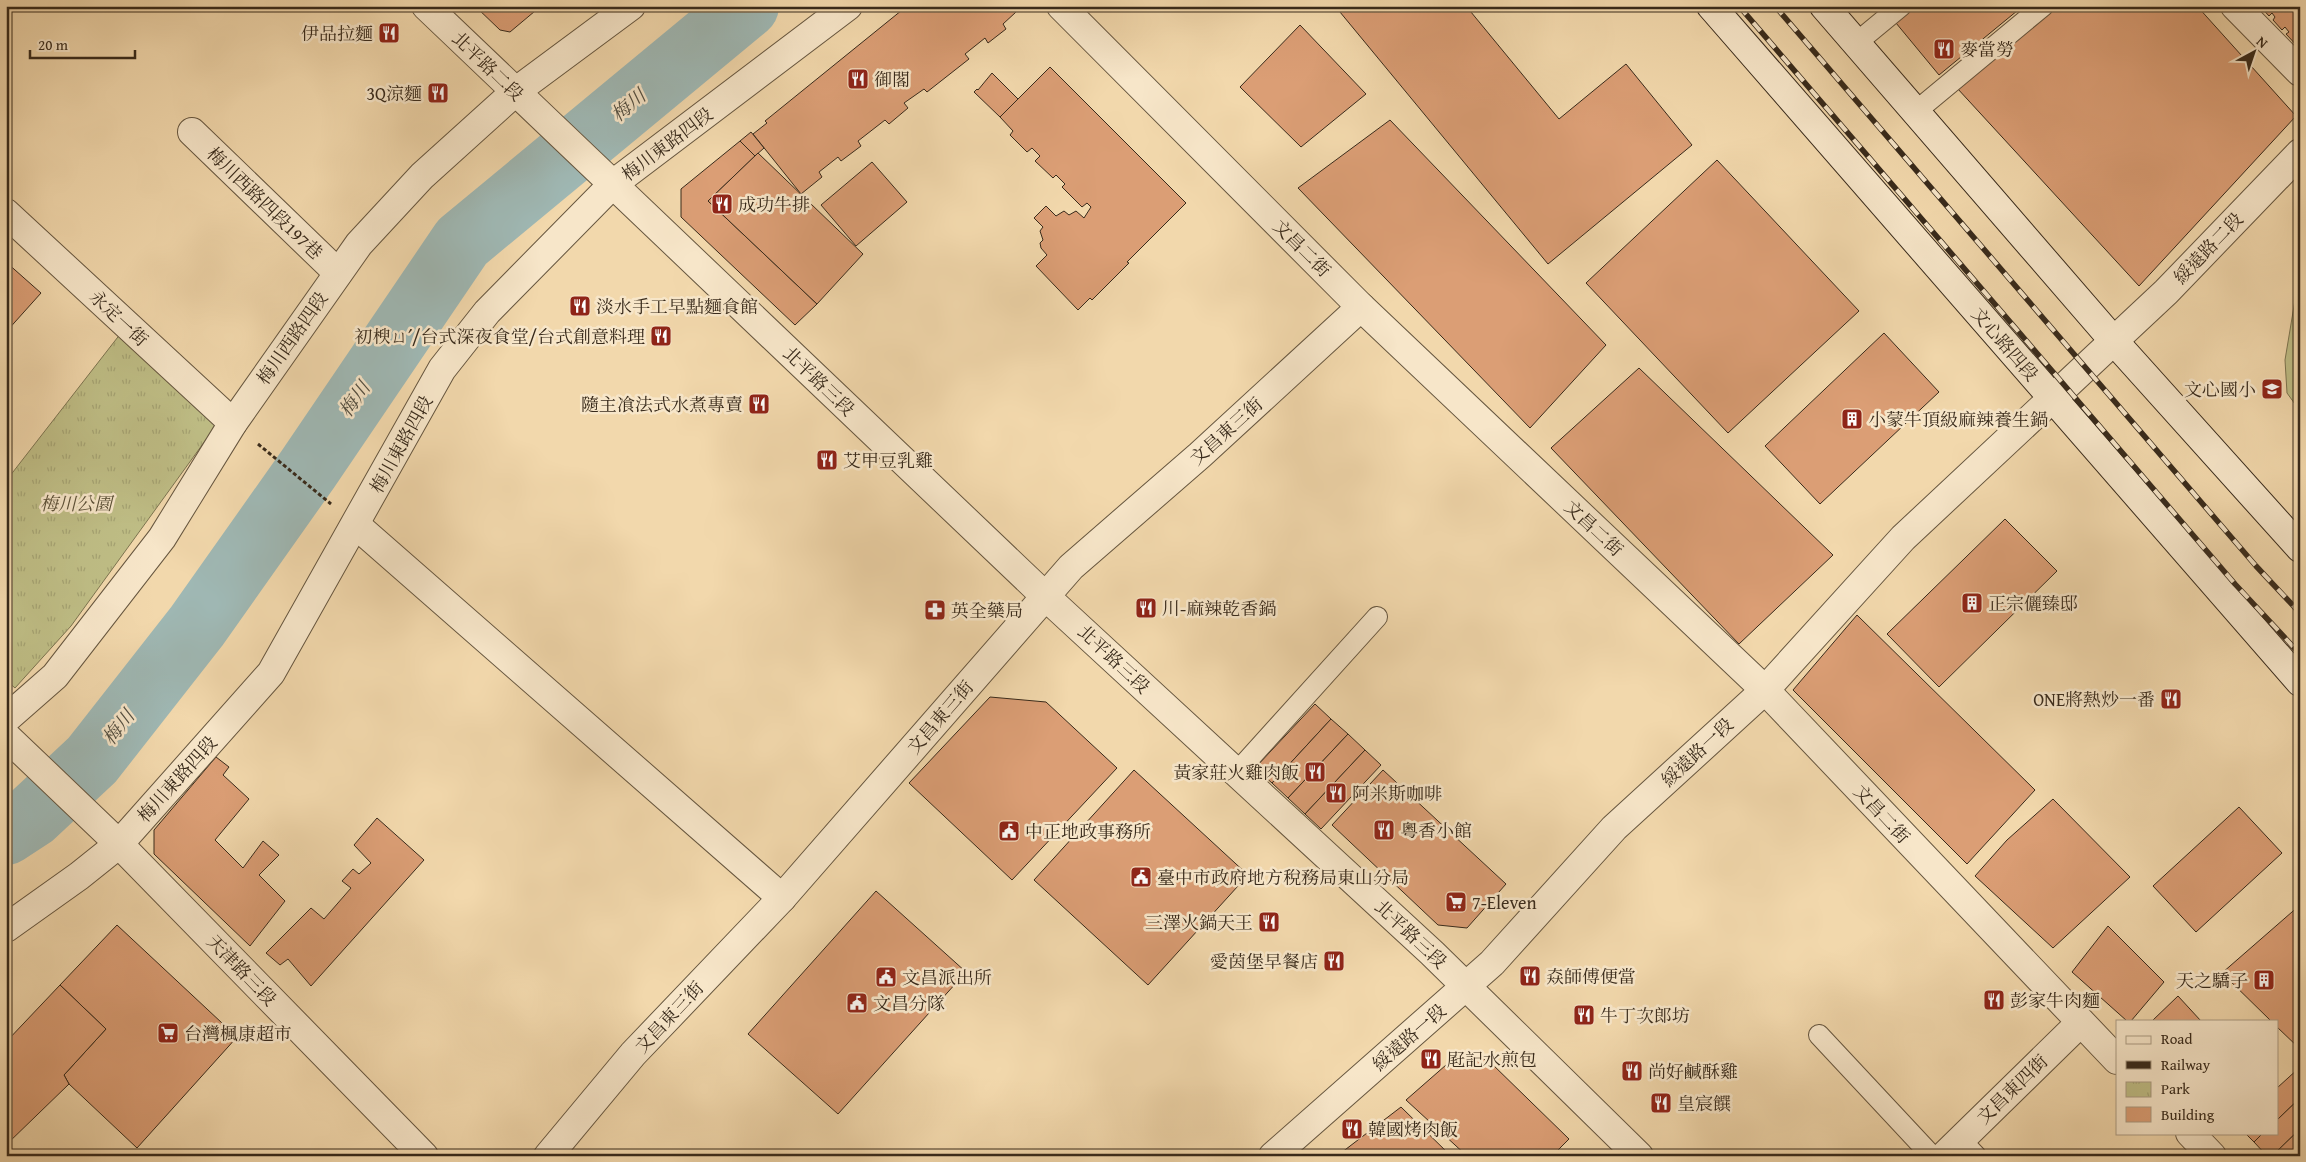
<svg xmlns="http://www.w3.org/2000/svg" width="2306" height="1162" viewBox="0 0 2306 1162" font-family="'Gentium Book Plus','Noto Serif TC',serif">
  <defs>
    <pattern id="park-tufts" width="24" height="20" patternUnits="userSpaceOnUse" patternTransform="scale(1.25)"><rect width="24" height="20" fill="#bfbe86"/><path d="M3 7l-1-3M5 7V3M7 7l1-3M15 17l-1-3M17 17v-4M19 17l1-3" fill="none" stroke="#a5a373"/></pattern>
  </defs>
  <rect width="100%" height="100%" fill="#f2d8ac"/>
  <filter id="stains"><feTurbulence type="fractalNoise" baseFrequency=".004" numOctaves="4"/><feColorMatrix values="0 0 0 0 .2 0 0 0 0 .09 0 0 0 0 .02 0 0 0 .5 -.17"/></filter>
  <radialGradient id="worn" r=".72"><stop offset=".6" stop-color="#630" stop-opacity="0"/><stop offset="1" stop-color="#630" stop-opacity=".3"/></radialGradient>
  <!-- grass -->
  <path fill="#bfbe86" stroke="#7c7450" d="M2300 285V411L2287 393 2285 360 2297 288Z"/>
  <!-- park -->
  <path fill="url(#park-tufts)" stroke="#7c7450" d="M121 333 218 423 71 626 15 688 6 680V481Z"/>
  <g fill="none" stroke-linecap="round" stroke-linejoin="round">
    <!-- river -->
    <path stroke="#9fb8b4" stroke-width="64" d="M6 833 32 816 92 760 197 626 308 469 462 242 747 6"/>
  </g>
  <!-- building -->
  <g fill="#db9e75" stroke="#382a1b">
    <path d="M475 6H541L510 32 500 30Z"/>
    <path d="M907 6H1011L1016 12 1003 24 1006 29 988 43 985 38 965 54 969 59 927 92 924 89 904 103 908 108 889 124 885 120 858 141 861 146 841 161 838 157 819 172 822 177 801 194 753 134 767 123 765 121Z"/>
    <path d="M1335 6H1466L1559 119 1626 64 1692 145 1548 264Z"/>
    <path d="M1916 6H2023L1939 75 1896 23Z"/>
    <path d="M2052 6H2197L2296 116 2139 286 1957 88Z"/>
    <path d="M2260 6H2300V49L2286 34 2289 32 2285 27 2282 30 2273 20 2275 17 2272 13 2269 16Z"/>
    <path d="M1300 25 1366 94 1301 147 1240 87Z"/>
    <path d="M1050 67 1186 203 1127 262 1129 263 1092 300 1090 298 1078 310 1036 266 1047 255 1041 248 1040 243 1043 240 1040 231 1043 227 1034 218 1046 206 1056 216 1064 211 1069 215 1076 211 1084 218 1091 207 1087 203 1082 207 1062 187 1065 184 1056 175 1053 178 1035 161 1040 156 1032 148 1027 152 1010 135 1013 131 1000 117Z"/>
    <path d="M992 73 1018 99 1000 117 974 92 977 89 978 90Z"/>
    <path d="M1390 120 1606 345 1530 428 1298 188Z"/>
    <path d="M751 132 764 148 755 156 740 141Z"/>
    <path d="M740 141 755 156 708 201 817 304 795 325 681 217V189Z"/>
    <path d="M758 153 863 254 817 304 708 201Z"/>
    <path d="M1717 160 1859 311 1728 433 1586 283Z"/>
    <path d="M872 162 907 202 856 246 821 205Z"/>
    <path d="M6 262 41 293 6 332Z"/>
    <path d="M1884 333 1939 392 1820 504 1765 446Z"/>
    <path d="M1639 368 1833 555 1739 644 1551 448Z"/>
    <path d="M2005 519 2057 571 1939 687 1887 634Z"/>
    <path d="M1857 615 2035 790 1967 864 1793 690Z"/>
    <path d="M990 697 1046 702 1117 768 1012 880 909 783Z"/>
    <path d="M1315 704 1331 719 1272 783 1255 768Z"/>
    <path d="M1331 719 1348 734 1288 798 1272 783Z"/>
    <path d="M1348 734 1365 750 1305 814 1288 798Z"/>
    <path d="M1365 750 1381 765 1321 829 1305 814Z"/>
    <path d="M216 757 229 767 223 775 249 799 215 840 243 868 263 841 279 855 259 875 285 901 250 946 154 854V830Z"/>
    <path d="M1134 770 1248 875 1148 985 1034 880Z"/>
    <path d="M1383 770 1506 884 1467 928 1438 925 1332 825Z"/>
    <path d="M2053 799 2130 877 2053 948 1975 876 2007 840Z"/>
    <path d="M2239 807 2282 853 2196 932 2153 886Z"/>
    <path d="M377 818 424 860 311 986 288 959 280 965 266 953 311 908 324 919 351 888 342 881 353 869 359 874 371 863 354 845Z"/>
    <path d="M876 891 966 972 838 1114 748 1034Z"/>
    <path d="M2300 905V1049L2277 1027V1021H2271L2222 973Z"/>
    <path d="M117 925 237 1037 137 1148 69 1084 64 1075 106 1029 60 985Z"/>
    <path d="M2108 926 2164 982 2131 1021H2127L2072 972Z"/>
    <path d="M60 985 106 1029 64 1075 69 1084 6 1145V1042Z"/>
    <path d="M2178 996 2201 1021H2152Z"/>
    <path d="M1471 1053 1490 1062 1569 1139 1552 1156H1467L1406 1100 1454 1058Z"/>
    <path d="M2299 1068 2300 1098 2277 1120V1088Z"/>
    <path d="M2300 1098V1129L2272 1156H2267L2254 1142 2263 1133H2277V1120Z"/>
    <path d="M1401 1107 1451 1156H1337Z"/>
    <path d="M2300 1129V1156H2272Z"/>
    <path d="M2245 1133H2263L2254 1142Z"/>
  </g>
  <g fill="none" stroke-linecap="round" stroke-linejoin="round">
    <!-- lane casing -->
    <g stroke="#66563f" stroke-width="22">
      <g id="lane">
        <path d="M1855 44 1901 6"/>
        <path d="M1914 113 2043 6"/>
        <path d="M1237 772 1377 617"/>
        <path d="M1819 1035 1932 1156"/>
        <path d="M1960 1139 1976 1156"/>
      </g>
    </g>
    <!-- street casing -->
    <g stroke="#66563f" stroke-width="30">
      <g id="street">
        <path d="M426 6 1045 596 1432 953 1639 1156"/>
        <path d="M1061 6 1361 307 1765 690 2117 1060"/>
        <path d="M2235 6 2300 72"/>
        <path d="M192 132 338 273"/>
        <path d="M6 213 233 423"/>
        <path d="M356 525 782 898"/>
        <path d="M6 719 55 676 162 538 233 423 359 244 422 176 515 92 631 6"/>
        <path d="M6 736 119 844 424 1156"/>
        <path d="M6 928 79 876 119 844 271 673 442 369 487 312 613 184 848 6"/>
        <path d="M2190 1133 2212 1156"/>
        <path d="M548 1156 633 1054 782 898 1071 567 1200 455 1361 307"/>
        <path d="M1273 1156 1492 963 1614 828 1765 690 1903 538 2166 292 2300 153"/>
        <path d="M1944 1156 2080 1023"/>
      </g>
    </g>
    <!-- secondary casing -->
    <g stroke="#382a1b" stroke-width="30">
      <g id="secondary">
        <path d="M1711 6 2300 682"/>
        <path d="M1824 6 2113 340 2300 548"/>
      </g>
    </g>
    <!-- path -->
    <path stroke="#382a1b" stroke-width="3" stroke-dasharray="4 2.5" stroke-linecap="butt" d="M258 444 331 504"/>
    <!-- lane -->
    <use href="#lane" stroke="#f7e6c9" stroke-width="20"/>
    <!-- street -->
    <use href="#street" stroke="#f7e6c9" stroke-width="28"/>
    <!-- secondary -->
    <use href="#secondary" stroke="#f7e6c9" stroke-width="28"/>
    <!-- rail casing -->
    <g stroke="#382a1b" stroke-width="5.5">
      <g id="rail">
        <path d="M1739 6 2235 584 2300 654"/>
        <path d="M1775 6 2256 566 2300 613"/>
      </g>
    </g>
    <!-- rail -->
    <use href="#rail" stroke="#f7e6c9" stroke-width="4" stroke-dasharray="11" stroke-linecap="butt"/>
  </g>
  <!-- icons -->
  <defs>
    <g id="restaurant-square" transform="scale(1.125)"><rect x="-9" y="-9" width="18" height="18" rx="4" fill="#8f2418" stroke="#f7e6c9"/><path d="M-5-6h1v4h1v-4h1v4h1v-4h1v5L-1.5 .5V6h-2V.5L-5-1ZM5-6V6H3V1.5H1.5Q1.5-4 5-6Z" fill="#fff"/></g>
    <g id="school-square" transform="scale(1.125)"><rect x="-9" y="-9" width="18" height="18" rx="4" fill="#8f2418" stroke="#f7e6c9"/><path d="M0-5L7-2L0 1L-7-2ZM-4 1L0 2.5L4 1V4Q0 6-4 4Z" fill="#fff"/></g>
    <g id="building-square" transform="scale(1.125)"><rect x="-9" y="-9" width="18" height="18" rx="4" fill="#8f2418" stroke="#f7e6c9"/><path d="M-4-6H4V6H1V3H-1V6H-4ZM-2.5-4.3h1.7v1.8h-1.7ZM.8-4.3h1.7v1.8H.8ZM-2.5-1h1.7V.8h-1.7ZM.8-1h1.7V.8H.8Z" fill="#fff"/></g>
    <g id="pharmacy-square" transform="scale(1.125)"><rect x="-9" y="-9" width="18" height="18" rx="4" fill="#8f2418" stroke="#f7e6c9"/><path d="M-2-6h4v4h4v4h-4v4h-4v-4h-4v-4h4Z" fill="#fff"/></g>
    <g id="civic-square" transform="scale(1.125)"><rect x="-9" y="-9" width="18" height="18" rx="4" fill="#8f2418" stroke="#f7e6c9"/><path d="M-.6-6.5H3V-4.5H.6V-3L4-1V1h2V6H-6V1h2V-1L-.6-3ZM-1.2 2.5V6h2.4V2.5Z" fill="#fff"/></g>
    <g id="supermarket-square" transform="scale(1.125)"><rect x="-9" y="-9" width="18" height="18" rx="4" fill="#8f2418" stroke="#f7e6c9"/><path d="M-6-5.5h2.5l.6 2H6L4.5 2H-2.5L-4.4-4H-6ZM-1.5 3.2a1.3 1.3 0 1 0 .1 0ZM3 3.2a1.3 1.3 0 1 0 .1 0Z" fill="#fff"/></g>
  </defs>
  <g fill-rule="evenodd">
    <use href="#restaurant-square" x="389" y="33"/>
    <use href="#restaurant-square" x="1944" y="49"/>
    <use href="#restaurant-square" x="858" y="79"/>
    <use href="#restaurant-square" x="438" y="93"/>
    <use href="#restaurant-square" x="722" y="204"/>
    <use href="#restaurant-square" x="580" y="306"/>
    <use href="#restaurant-square" x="661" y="336"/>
    <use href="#school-square" x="2272" y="389"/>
    <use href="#restaurant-square" x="759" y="404"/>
    <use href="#building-square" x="1852" y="419"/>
    <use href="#restaurant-square" x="827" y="460"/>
    <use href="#building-square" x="1972" y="603"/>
    <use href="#restaurant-square" x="1146" y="608"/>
    <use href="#pharmacy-square" x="935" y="610"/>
    <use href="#restaurant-square" x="2171" y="699"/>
    <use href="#restaurant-square" x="1315" y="772"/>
    <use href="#restaurant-square" x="1336" y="793"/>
    <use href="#restaurant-square" x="1384" y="830"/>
    <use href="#civic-square" x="1009" y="831"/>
    <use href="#civic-square" x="1141" y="877"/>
    <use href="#supermarket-square" x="1456" y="902"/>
    <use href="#restaurant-square" x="1269" y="922"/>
    <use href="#restaurant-square" x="1334" y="961"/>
    <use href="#restaurant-square" x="1530" y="976"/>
    <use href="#civic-square" x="886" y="977"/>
    <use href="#building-square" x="2264" y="980"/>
    <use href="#restaurant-square" x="1994" y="1000"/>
    <use href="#civic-square" x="857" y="1003"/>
    <use href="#restaurant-square" x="1584" y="1015"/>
    <use href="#supermarket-square" x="168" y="1033"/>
    <use href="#restaurant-square" x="1431" y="1059"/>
    <use href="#restaurant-square" x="1632" y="1071"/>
    <use href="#restaurant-square" x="1661" y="1103"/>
    <use href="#restaurant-square" x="1352" y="1129"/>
  </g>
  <g text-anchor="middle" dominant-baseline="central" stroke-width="5" stroke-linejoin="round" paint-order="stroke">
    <!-- poi labels -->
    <g font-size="18" fill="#382a1b" stroke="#f7e6c9" text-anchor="start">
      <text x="373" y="33" text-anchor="end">伊品拉麵</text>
      <text x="1960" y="49">麥當勞</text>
      <text x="874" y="79">御閣</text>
      <text x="422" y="93" text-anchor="end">3Q涼麵</text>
      <text x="738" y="204">成功牛排</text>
      <text x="596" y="306">淡水手工早點麵食館</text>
      <text x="645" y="336" text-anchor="end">初楰ㄩˊ/台式深夜食堂/台式創意料理</text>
      <text x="2256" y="389" text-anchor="end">文心國小</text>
      <text x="743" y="404" text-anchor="end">隨主飡法式水煮專賣</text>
      <text x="1868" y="419">小蒙牛頂級麻辣養生鍋</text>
      <text x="843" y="460">艾甲豆乳雞</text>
      <text x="1988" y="603">正宗儷臻邸</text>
      <text x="1162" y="608">川-麻辣乾香鍋</text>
      <text x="951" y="610">英全藥局</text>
      <text x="2155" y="699" text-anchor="end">ONE將熱炒一番</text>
      <text x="1299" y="772" text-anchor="end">黃家莊火雞肉飯</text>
      <text x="1352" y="793">阿米斯咖啡</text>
      <text x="1400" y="830">粵香小館</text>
      <text x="1025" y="831">中正地政事務所</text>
      <text x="1157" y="877">臺中市政府地方稅務局東山分局</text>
      <text x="1472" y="902">7-Eleven</text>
      <text x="1253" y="922" text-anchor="end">三澤火鍋天王</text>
      <text x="1318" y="961" text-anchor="end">愛茵堡早餐店</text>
      <text x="1546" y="976">𡘙師傅便當</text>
      <text x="902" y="977">文昌派出所</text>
      <text x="2248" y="980" text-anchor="end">天之驕子</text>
      <text x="2010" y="1000">彭家牛肉麵</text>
      <text x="873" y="1003">文昌分隊</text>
      <text x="1600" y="1015">牛丁次郎坊</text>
      <text x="184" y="1033">台灣楓康超市</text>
      <text x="1447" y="1059">屘記水煎包</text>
      <text x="1648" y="1071">尚好鹹酥雞</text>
      <text x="1677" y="1103">皇宸饌</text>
      <text x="1368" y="1129">韓國烤肉飯</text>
    </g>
    <!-- street labels -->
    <g font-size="18" fill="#382a1b" stroke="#f7e6c9">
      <text transform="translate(488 66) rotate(44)">北平路二段</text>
      <text transform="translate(667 144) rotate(-37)">梅川東路四段</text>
      <text transform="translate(265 203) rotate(44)">梅川西路四段197巷</text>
      <text transform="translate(1302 248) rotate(45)">文昌二街</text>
      <text transform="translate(2208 248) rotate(-46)">綏遠路二段</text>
      <text transform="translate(119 318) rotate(43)">永定一街</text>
      <text transform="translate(292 338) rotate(-55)">梅川西路四段</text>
      <text transform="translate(2005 344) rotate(49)">文心路四段</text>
      <text transform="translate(819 381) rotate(44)">北平路三段</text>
      <text transform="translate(1226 431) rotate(-42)">文昌東三街</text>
      <text transform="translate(401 444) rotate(-61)">梅川東路四段</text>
      <text transform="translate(1594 528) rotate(43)">文昌二街</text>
      <text transform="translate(1114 659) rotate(43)">北平路三段</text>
      <text transform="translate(940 717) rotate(-49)">文昌東三街</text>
      <text transform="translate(1697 752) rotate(-43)">綏遠路一段</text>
      <text transform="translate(177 779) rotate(-48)">梅川東路四段</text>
      <text transform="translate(1882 814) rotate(47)">文昌二街</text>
      <text transform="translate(1411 934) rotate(43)">北平路三段</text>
      <text transform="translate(242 970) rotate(46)">天津路三段</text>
      <text transform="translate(669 1017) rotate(-47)">文昌東三街</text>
      <text transform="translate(1409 1037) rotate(-41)">綏遠路一段</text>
      <text transform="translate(2012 1089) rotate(-44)">文昌東四街</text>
    </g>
    <!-- park labels -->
    <g font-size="18" font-style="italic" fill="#5a4f36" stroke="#f7e6c9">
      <text x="76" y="503">梅川公園</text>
    </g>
    <!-- water labels -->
    <g font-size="19" font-style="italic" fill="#524e41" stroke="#f7e6c9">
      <text transform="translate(628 105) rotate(-40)">梅川</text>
      <text transform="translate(354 399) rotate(-55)">梅川</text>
      <text transform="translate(118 727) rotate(-52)">梅川</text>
    </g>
  </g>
  <!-- margin -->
  <rect width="2306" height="1162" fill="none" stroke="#f2d8ac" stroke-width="25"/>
  <rect x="8" y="8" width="2291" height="1147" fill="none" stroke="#382a1b" stroke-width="2.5"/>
  <rect x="12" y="12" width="2281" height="1137" fill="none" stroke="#382a1b"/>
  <!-- legend -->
  <rect x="2116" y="1020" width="162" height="115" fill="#f7e6c9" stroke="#ab9b83"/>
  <rect x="2126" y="1036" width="25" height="8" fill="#f7e6c9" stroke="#ab9b83"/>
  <text x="2161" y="1044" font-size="15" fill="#382a1b">Road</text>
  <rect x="2126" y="1061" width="25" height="8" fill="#382a1b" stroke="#ab9b83"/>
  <text x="2161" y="1070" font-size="15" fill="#382a1b">Railway</text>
  <rect x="2126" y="1082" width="25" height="15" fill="url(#park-tufts)" stroke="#ab9b83"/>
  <text x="2161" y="1094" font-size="15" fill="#382a1b">Park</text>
  <rect x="2126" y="1107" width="25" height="15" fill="#db9e75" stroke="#ab9b83"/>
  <text x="2161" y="1120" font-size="15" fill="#382a1b">Building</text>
  <!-- north arrow -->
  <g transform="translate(2254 52) rotate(40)" stroke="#f7e6c9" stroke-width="4" paint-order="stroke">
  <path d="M0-4L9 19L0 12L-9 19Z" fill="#382a1b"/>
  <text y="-8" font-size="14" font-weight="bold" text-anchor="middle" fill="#382a1b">N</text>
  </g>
  <!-- scale -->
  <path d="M30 50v8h105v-8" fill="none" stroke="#382a1b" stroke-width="2.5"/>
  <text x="38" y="50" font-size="15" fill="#382a1b" stroke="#f7e6c9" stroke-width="4" paint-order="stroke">20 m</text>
  <rect width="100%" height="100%" filter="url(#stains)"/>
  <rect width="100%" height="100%" fill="url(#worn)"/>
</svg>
